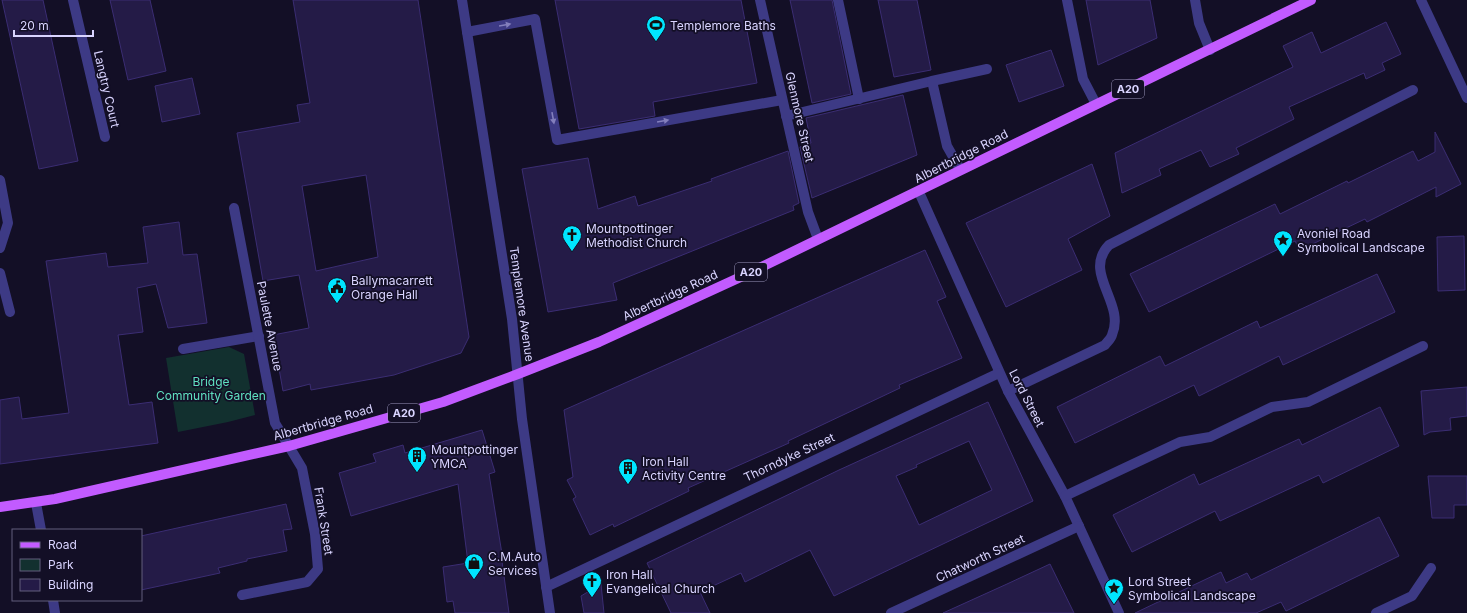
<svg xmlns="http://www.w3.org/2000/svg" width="1467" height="613" viewBox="0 0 1467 613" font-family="Inter,sans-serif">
  <rect width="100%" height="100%" fill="#130f26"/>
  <!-- green -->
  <path fill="#12302f" d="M229 347 244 354 255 415 228 422 178 432 166 358Z"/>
  <!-- building -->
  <g fill="#241b47" stroke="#3b2d73" fill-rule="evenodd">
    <path d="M2 0H43L78 161 39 169Z"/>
    <path d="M110 0H150L166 71 128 80Z"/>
    <path d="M293 0H418L469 337 461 353 394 375 311 390 310 384 283 391 273 335 309 328 299 275 263 281 237 133 300 122 297 105 310 103ZM366 175 378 257 316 271 302 186Z"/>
    <path d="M555 0H741L757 83 653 102 655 116 579 129Z"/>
    <path d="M790 0H832L851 94 812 103Z"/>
    <path d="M878 0H917L931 70 894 77Z"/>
    <path d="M1086 0H1150L1157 38 1098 65Z"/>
    <path d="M1386 22 1401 54 1382 63 1385 70 1366 79 1364 73 1289 107 1294 119 1236 148 1239 154 1210 167 1201 150 1159 169 1161 175 1122 193 1115 153 1293 67 1283 46 1312 32 1321 53Z"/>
    <path d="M1051 50 1064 86 1019 102 1006 65Z"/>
    <path d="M192 78 200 114 162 122 155 86Z"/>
    <path d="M903 95 917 155 812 198 800 147 811 143 806 118Z"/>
    <path d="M1435 132 1461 184 1436 197V187L1367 222 1365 219 1300 250 1295 241 1149 312 1130 274 1275 204 1280 214 1347 181 1348 183 1413 151 1418 161 1435 152Z"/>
    <path d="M788 151 799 203 793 206 794 210 613 283 617 300 548 312 522 169 588 158 598 209 635 196 638 206 712 181 711 179Z"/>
    <path d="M1092 164 1110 216 1068 239 1082 270 1006 307 966 223Z"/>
    <path d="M179 222 183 255 197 254 207 323 168 328 156 284 137 288 143 332 118 335 129 405 152 402 158 443 0 464V400L19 397 22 419 69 413 46 261 106 253 108 267 148 263 143 227Z"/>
    <path d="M1464 236 1465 290 1438 291 1437 237Z"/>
    <path d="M925 250 946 297 937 301 962 358 899 385 900 388 788 441 789 443 688 488 689 491 614 527 613 524 590 535 573 499 576 497 567 480 573 477 564 410Z"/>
    <path d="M1377 274 1395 312 1283 365 1279 356 1199 396 1194 385 1075 443 1057 407 1160 356 1165 366 1257 321 1260 328Z"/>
    <path d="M1467 387V416L1450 418 1451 430 1430 432 1424 435 1421 391Z"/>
    <path d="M988 402 1033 501 834 596 810 550 745 582 741 573 700 592 710 613H671L647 563 839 470ZM969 441 992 490 919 525 896 476 917 467 916 465Z"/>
    <path d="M1380 407 1399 446 1323 483 1319 475 1220 521 1215 511 1132 552 1113 515 1194 474 1199 485 1299 439 1302 445Z"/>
    <path d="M482 430 495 472 489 474 502 554H501L509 613H455L453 601 447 602 443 567 468 563 458 484 351 516 339 473 376 462 373 454 403 445 405 453Z"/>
    <path d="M1428 476H1467V505H1454V518H1432Z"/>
    <path d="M286 504 292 529 283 530 287 551 247 559V561L218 568 220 573 141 590V536Z"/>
    <path d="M1379 517 1399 556 1286 611 1281 602 1256 613H1135L1221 572 1226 583 1247 573 1251 580Z"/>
    <path d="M1050 564 1074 613H943L1007 584Z"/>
    <path d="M601 584 604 613H584L581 596Z"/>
  </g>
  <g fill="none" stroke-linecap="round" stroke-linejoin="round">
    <!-- service -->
    <g stroke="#3d3a85" stroke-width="10">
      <path d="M838 0 859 99"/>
      <path d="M467 32 535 19 557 140 782 100"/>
      <path d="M786 116 932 81"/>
      <path d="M183 349 259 336"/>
    </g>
    <!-- minor -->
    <g stroke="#3d3a85" stroke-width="10">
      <path d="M73 0 105 137"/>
      <path d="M760 0 808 212 818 239"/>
      <path d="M1067 0 1083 79 1096 104"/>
      <path d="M1195 0 1199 23 1210 50"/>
      <path d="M1421 0 1467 98"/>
      <path d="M960 169 947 146 932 81 987 69"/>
      <path d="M0 180 8 223 0 248"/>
      <path d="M919 192 1008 391 1065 496 1119 613"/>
      <path d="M234 208 275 423 302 468 315 534 318 569 307 582 242 595"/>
      <path d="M0 273 10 312"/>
      <path d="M1008 391 1105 345C1107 342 1111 339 1112 335 1126 303 1082 273 1109 245L1413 90"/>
      <path d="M1065 496 1180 442 1210 437 1272 407 1308 402 1423 346"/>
      <path d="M36 503 41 530"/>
      <path d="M546 587 999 373"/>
      <path d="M53 600 55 613"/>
      <path d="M891 613 1079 526"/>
      <path d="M1376 613 1412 596 1431 568"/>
    </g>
    <!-- tertiary -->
    <path stroke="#3d3a85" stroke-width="10" d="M462 0 512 319 522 419 550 613"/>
    <!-- primary -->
    <path stroke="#c25bff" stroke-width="10" d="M0 507 55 499 289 446 443 402 518 374 599 342 745 275 1311 0"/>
  </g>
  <!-- one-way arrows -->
  <defs><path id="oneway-solid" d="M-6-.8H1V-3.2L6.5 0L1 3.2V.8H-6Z"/></defs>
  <g fill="#837fbc">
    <use href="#oneway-solid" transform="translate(505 25) rotate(-10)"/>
    <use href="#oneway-solid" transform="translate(553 118) rotate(80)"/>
    <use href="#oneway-solid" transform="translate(663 121) rotate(-10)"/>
  </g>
  <!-- icons -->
  <defs>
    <g id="stadium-pin" transform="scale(1)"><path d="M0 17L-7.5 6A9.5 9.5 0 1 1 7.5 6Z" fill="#00e5ff" stroke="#130f26"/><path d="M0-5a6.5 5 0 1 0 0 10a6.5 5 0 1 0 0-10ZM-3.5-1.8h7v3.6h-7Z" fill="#111"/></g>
    <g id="church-pin" transform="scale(1)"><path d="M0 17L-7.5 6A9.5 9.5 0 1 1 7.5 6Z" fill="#00e5ff" stroke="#130f26"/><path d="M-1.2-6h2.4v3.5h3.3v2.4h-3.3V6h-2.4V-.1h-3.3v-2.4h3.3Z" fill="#111"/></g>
    <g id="sight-pin" transform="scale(1)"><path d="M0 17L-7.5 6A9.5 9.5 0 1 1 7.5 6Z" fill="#00e5ff" stroke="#130f26"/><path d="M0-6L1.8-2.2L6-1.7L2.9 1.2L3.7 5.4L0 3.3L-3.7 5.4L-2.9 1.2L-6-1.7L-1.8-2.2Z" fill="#111"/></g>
    <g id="civic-pin" transform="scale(1)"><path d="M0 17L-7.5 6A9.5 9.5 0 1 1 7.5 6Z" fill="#00e5ff" stroke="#130f26"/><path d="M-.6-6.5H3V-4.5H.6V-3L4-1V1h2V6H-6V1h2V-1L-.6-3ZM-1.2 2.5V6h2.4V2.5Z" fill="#111"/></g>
    <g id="building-pin" transform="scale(1)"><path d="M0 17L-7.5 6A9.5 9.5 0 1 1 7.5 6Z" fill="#00e5ff" stroke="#130f26"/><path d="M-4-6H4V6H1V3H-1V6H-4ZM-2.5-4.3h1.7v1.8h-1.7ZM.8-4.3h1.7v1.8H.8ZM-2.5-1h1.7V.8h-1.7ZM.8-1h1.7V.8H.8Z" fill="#111"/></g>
    <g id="shop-pin" transform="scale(1)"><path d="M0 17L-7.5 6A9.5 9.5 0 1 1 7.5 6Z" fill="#00e5ff" stroke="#130f26"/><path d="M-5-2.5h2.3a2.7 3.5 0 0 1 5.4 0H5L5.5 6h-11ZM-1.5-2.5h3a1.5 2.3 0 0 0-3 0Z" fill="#111"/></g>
  </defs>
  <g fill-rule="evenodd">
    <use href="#stadium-pin" x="656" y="25"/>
    <use href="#church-pin" x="572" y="235"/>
    <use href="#sight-pin" x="1283" y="240"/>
    <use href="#civic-pin" x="337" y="287"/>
    <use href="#building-pin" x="417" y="456"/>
    <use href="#building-pin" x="628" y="468"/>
    <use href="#shop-pin" x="474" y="563"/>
    <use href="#church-pin" x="592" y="581"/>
    <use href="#sight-pin" x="1114" y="588"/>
  </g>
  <g text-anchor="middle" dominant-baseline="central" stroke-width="3.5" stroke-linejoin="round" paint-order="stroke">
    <!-- shield labels -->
    <g fill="#130f26" stroke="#9e99be" stroke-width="1">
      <rect x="1112" y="80" width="32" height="18" rx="3"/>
      <rect x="735" y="263" width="32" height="18" rx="3"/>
      <rect x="388" y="404" width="32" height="18" rx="3"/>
    </g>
    <g font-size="11" font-weight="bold" fill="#d9d4ff">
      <text x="1128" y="89">A20</text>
      <text x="751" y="272">A20</text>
      <text x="404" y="413">A20</text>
    </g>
    <!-- poi labels -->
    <g font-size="12" fill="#d9d4ff" stroke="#130f26" text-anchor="start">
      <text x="670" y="25">Templemore Baths</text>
      <text x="586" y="228">Mountpottinger<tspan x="586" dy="14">Methodist Church</tspan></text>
      <text x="1297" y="233">Avoniel Road<tspan x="1297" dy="14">Symbolical Landscape</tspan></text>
      <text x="351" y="280">Ballymacarrett<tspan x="351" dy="14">Orange Hall</tspan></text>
      <text x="431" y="449">Mountpottinger<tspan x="431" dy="14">YMCA</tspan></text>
      <text x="642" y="461">Iron Hall<tspan x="642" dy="14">Activity Centre</tspan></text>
      <text x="488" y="556">C.M.Auto<tspan x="488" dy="14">Services</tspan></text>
      <text x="606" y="574">Iron Hall<tspan x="606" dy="14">Evangelical Church</tspan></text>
      <text x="1128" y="581">Lord Street<tspan x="1128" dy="14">Symbolical Landscape</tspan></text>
    </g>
    <!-- street labels -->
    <g font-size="12" fill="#d9d4ff" stroke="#130f26">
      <text transform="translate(107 89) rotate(77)">Langtry Court</text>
      <text transform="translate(800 117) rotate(77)">Glenmore Street</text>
      <text transform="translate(961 156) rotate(-27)">Albertbridge Road</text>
      <text transform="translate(670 295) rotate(-25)">Albertbridge Road</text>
      <text transform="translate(522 304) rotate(82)">Templemore Avenue</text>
      <text transform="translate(270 326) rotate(79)">Paulette Avenue</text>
      <text transform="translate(1027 398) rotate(63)">Lord Street</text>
      <text transform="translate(323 422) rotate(-16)">Albertbridge Road</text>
      <text transform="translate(789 457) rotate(-25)">Thorndyke Street</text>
      <text transform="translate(324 521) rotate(81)">Frank Street</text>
      <text transform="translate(980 558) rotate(-25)">Chatworth Street</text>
    </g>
    <!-- park labels -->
    <g font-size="12" fill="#5fe0c0" stroke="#130f26">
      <text x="211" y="381">Bridge<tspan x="211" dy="14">Community Garden</tspan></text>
    </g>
  </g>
  <!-- legend -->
  <rect x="12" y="529" width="130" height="72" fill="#130f26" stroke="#625e7d"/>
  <rect x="20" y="542" width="20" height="6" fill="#c25bff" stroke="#625e7d"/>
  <text x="48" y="549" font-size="12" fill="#d9d4ff">Road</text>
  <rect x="20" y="559" width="20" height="12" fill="#12302f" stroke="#625e7d"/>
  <text x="48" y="569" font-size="12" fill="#d9d4ff">Park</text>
  <rect x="20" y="579" width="20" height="12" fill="#241b47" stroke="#625e7d"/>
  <text x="48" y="589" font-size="12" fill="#d9d4ff">Building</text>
  <!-- scale -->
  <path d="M14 30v6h79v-6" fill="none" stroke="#d9d4ff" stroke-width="2"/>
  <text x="20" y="30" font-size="12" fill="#d9d4ff" stroke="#130f26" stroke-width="3" paint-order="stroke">20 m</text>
</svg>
